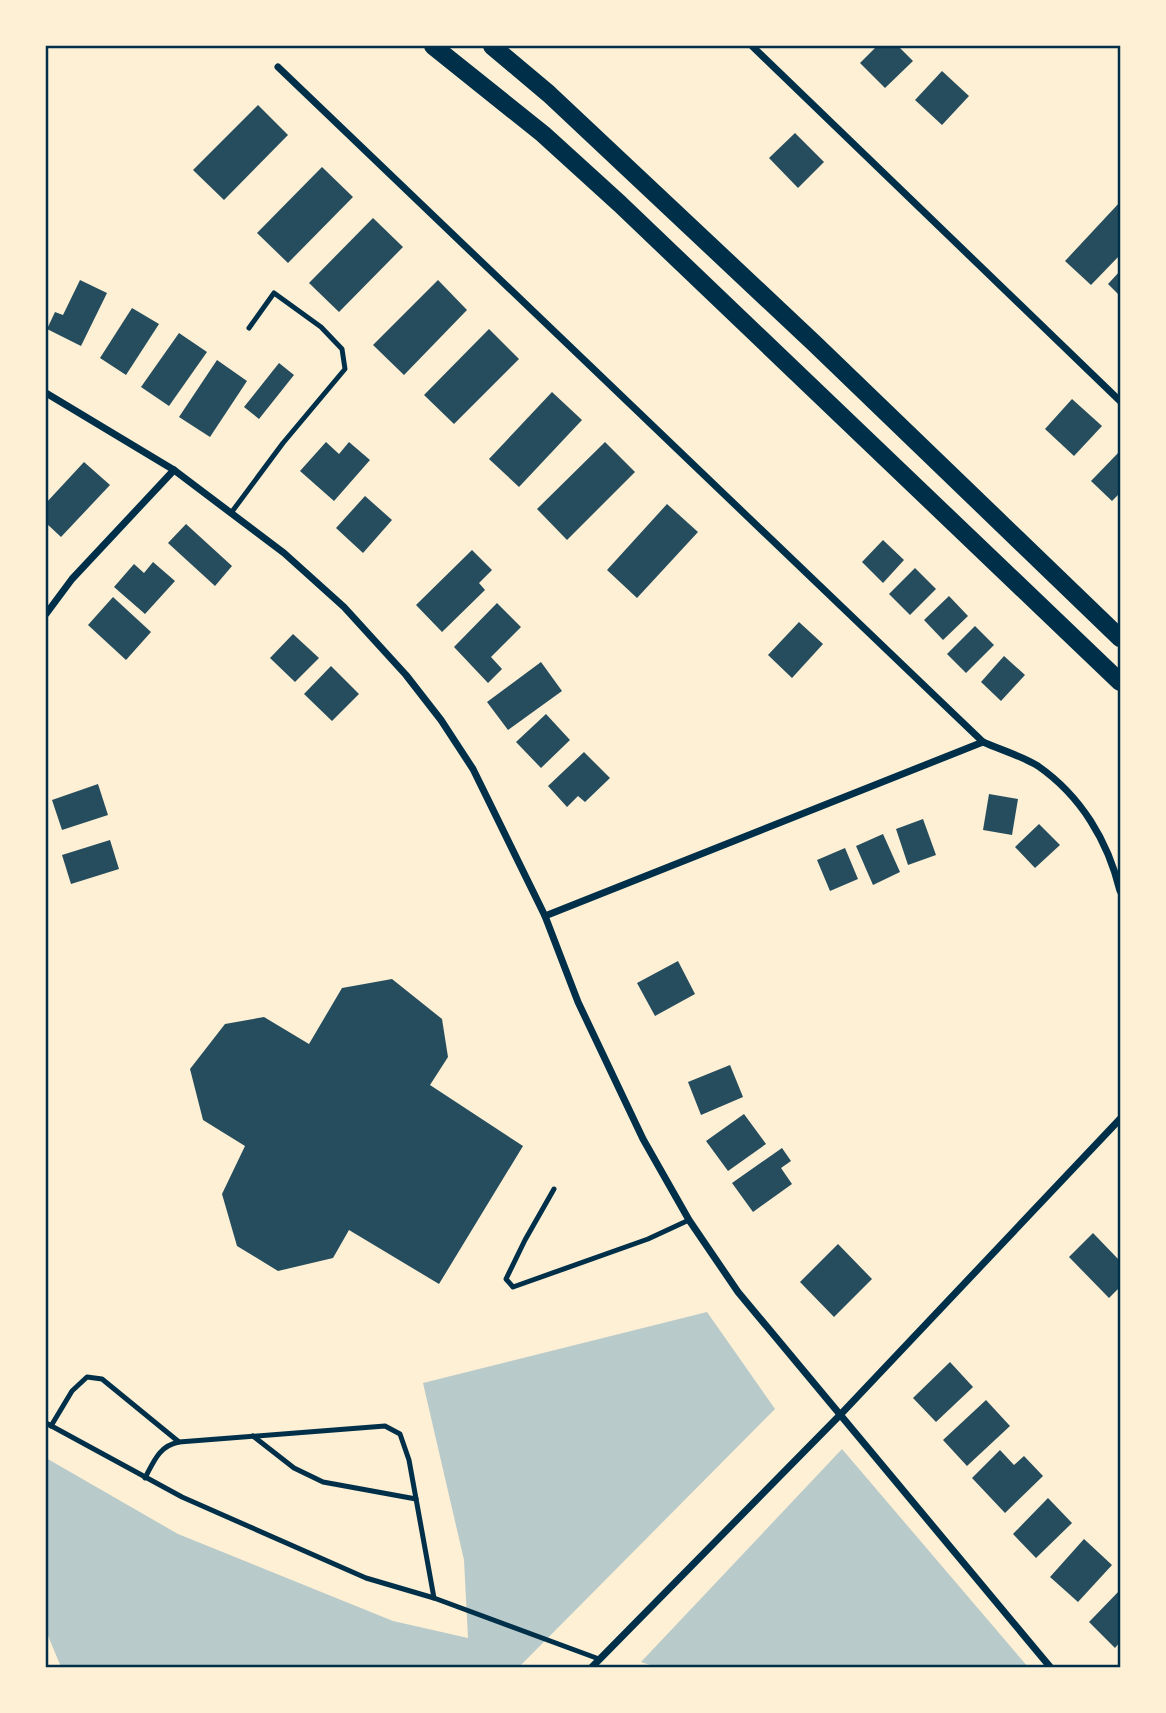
<svg xmlns="http://www.w3.org/2000/svg" width="1166" height="1713" viewBox="0 0 1166 1713" font-family="'DejaVu Sans',sans-serif">
  <rect width="100%" height="100%" fill="#fdf0d5"/>
  <!-- green -->
  <g fill="#b9caca">
    <path d="M707 1312 775 1409 519 1667H61L46 1631V1458L178 1534 393 1621 468 1638 464 1560 423 1383Z"/>
    <path d="M842 1449 1028 1667 659 1668 641 1662Z"/>
  </g>
  <!-- building -->
  <g fill="#264d5e">
    <path d="M877 46H898L913 61 885 88 860 63Z"/>
    <path d="M942 71 969 96 942 125 915 100Z"/>
    <path d="M258 105 288 135 224 200 193 170Z"/>
    <path d="M795 133 824 162 798 188 769 158Z"/>
    <path d="M322 167 353 197 288 263 257 233Z"/>
    <path d="M1120 202V255L1091 285 1065 261Z"/>
    <path d="M373 218 403 247 339 312 309 283Z"/>
    <path d="M1120 271V296L1108 284Z"/>
    <path d="M80 280 107 293 81 346 47 329 55 312 63 315Z"/>
    <path d="M438 280 467 310 404 375 373 345Z"/>
    <path d="M132 308 159 324 126 375 100 358Z"/>
    <path d="M489 329 519 359 454 424 424 395Z"/>
    <path d="M179 333 207 352 169 406 141 387Z"/>
    <path d="M217 360 247 381 210 437 179 417Z"/>
    <path d="M279 363 294 375 259 419 244 407Z"/>
    <path d="M552 392 582 420 519 487 489 459Z"/>
    <path d="M1072 399 1102 426 1074 456 1045 429Z"/>
    <path d="M326 442 339 454 349 442 370 460 334 501 300 471Z"/>
    <path d="M605 442 635 472 567 540 537 509Z"/>
    <path d="M1119 452 1120 493 1112 501 1091 481Z"/>
    <path d="M84 462 110 485 61 537 46 523V503Z"/>
    <path d="M365 496 392 520 363 553 336 528Z"/>
    <path d="M667 504 698 532 637 598 607 570Z"/>
    <path d="M186 524 232 566 215 586 168 543Z"/>
    <path d="M883 540 904 560 883 583 862 562Z"/>
    <path d="M472 550 492 570 479 583 485 590 442 632 416 605Z"/>
    <path d="M153 562 175 581 145 614 114 587 134 564 144 573Z"/>
    <path d="M915 568 936 589 910 615 889 594Z"/>
    <path d="M949 596 968 616 943 640 924 620Z"/>
    <path d="M113 597 151 632 126 660 88 625Z"/>
    <path d="M497 603 521 627 491 657 502 669 488 683 454 647Z"/>
    <path d="M799 622 823 644 792 678 768 655Z"/>
    <path d="M975 626 994 645 966 673 947 654Z"/>
    <path d="M293 634 319 658 295 682 270 658Z"/>
    <path d="M1004 656 1025 675 1001 701 981 682Z"/>
    <path d="M541 662 562 691 508 730 487 702Z"/>
    <path d="M331 666 359 694 332 721 304 694Z"/>
    <path d="M546 714 570 740 541 768 516 742Z"/>
    <path d="M584 752 610 778 585 802 578 796 567 807 548 786Z"/>
    <path d="M98 784 108 815 62 830 52 800Z"/>
    <path d="M989 794 1018 799 1012 835 983 830Z"/>
    <path d="M923 819 936 855 908 865 896 829Z"/>
    <path d="M1039 824 1060 845 1035 868 1015 847Z"/>
    <path d="M883 834 900 872 873 885 856 846Z"/>
    <path d="M110 840 119 869 71 884 62 855Z"/>
    <path d="M845 848 858 879 830 891 817 860Z"/>
    <path d="M678 961 695 994 655 1016 637 983Z"/>
    <path d="M392 979 442 1019 448 1057 430 1085 523 1146 439 1284 349 1230 333 1258 278 1271 237 1246 222 1194 245 1146 203 1120 190 1069 225 1024 264 1017 309 1044 342 988Z"/>
    <path d="M730 1065 743 1097 701 1115 688 1082Z"/>
    <path d="M744 1114 766 1144 728 1171 706 1141Z"/>
    <path d="M782 1148 791 1161 781 1168 792 1184 753 1212 732 1183Z"/>
    <path d="M1093 1233 1120 1261V1287L1109 1298 1069 1257Z"/>
    <path d="M838 1244 872 1279 834 1317 800 1282Z"/>
    <path d="M950 1362 973 1387 936 1422 913 1398Z"/>
    <path d="M986 1400 1010 1426 967 1466 943 1440Z"/>
    <path d="M1000 1450 1014 1465 1024 1456 1043 1476 1005 1513 972 1478Z"/>
    <path d="M1048 1498 1072 1523 1036 1558 1013 1534Z"/>
    <path d="M1084 1539 1112 1565 1078 1602 1050 1577Z"/>
    <path d="M1120 1590V1642L1115 1648 1089 1622Z"/>
  </g>
  <g fill="none" stroke-linecap="round" stroke-linejoin="round">
    <!-- service -->
    <g stroke="#003049" stroke-width="5">
      <path d="M231 513 283 443 345 369 342 349 321 327 274 293 249 328"/>
      <path d="M554 1189 525 1240 506 1279 513 1287 648 1239 689 1220"/>
      <path d="M46 1423 182 1497 366 1578 434 1598 599 1659"/>
      <path d="M51 1426 72 1391 87 1377 102 1379 179 1442"/>
      <path d="M253 1436 294 1468 323 1482 416 1499"/>
      <path d="M145 1478C154 1461 159 1446 179 1442L385 1426 400 1434 409 1460 434 1598"/>
    </g>
    <!-- minor -->
    <g stroke="#003049" stroke-width="7">
      <path d="M752 46 1120 401"/>
      <path d="M278 67 983 742C1001 750 1022 756 1038 766 1081 796 1108 841 1120 891"/>
      <path d="M46 393 174 470 284 553 344 607 406 675 441 720 473 769 545 916 578 1002 643 1139 689 1220 738 1292 1051 1668"/>
      <path d="M46 614 72 579 174 470"/>
      <path d="M545 916 983 742"/>
      <path d="M591 1668 841 1414 1120 1119"/>
    </g>
    <!-- primary -->
    <g stroke="#003049" stroke-width="18">
      <path d="M433 46 543 134 620 204 1120 682"/>
      <path d="M492 46 549 94 815 344 1120 638"/>
    </g>
  </g>
  <!-- border -->
  <rect width="1166" height="1713" fill="none" stroke="#fdf0d5" stroke-width="94"/>
  <rect x="47" y="47" width="1072" height="1619" fill="none" stroke="#003049" stroke-width="2.5"/>
</svg>
